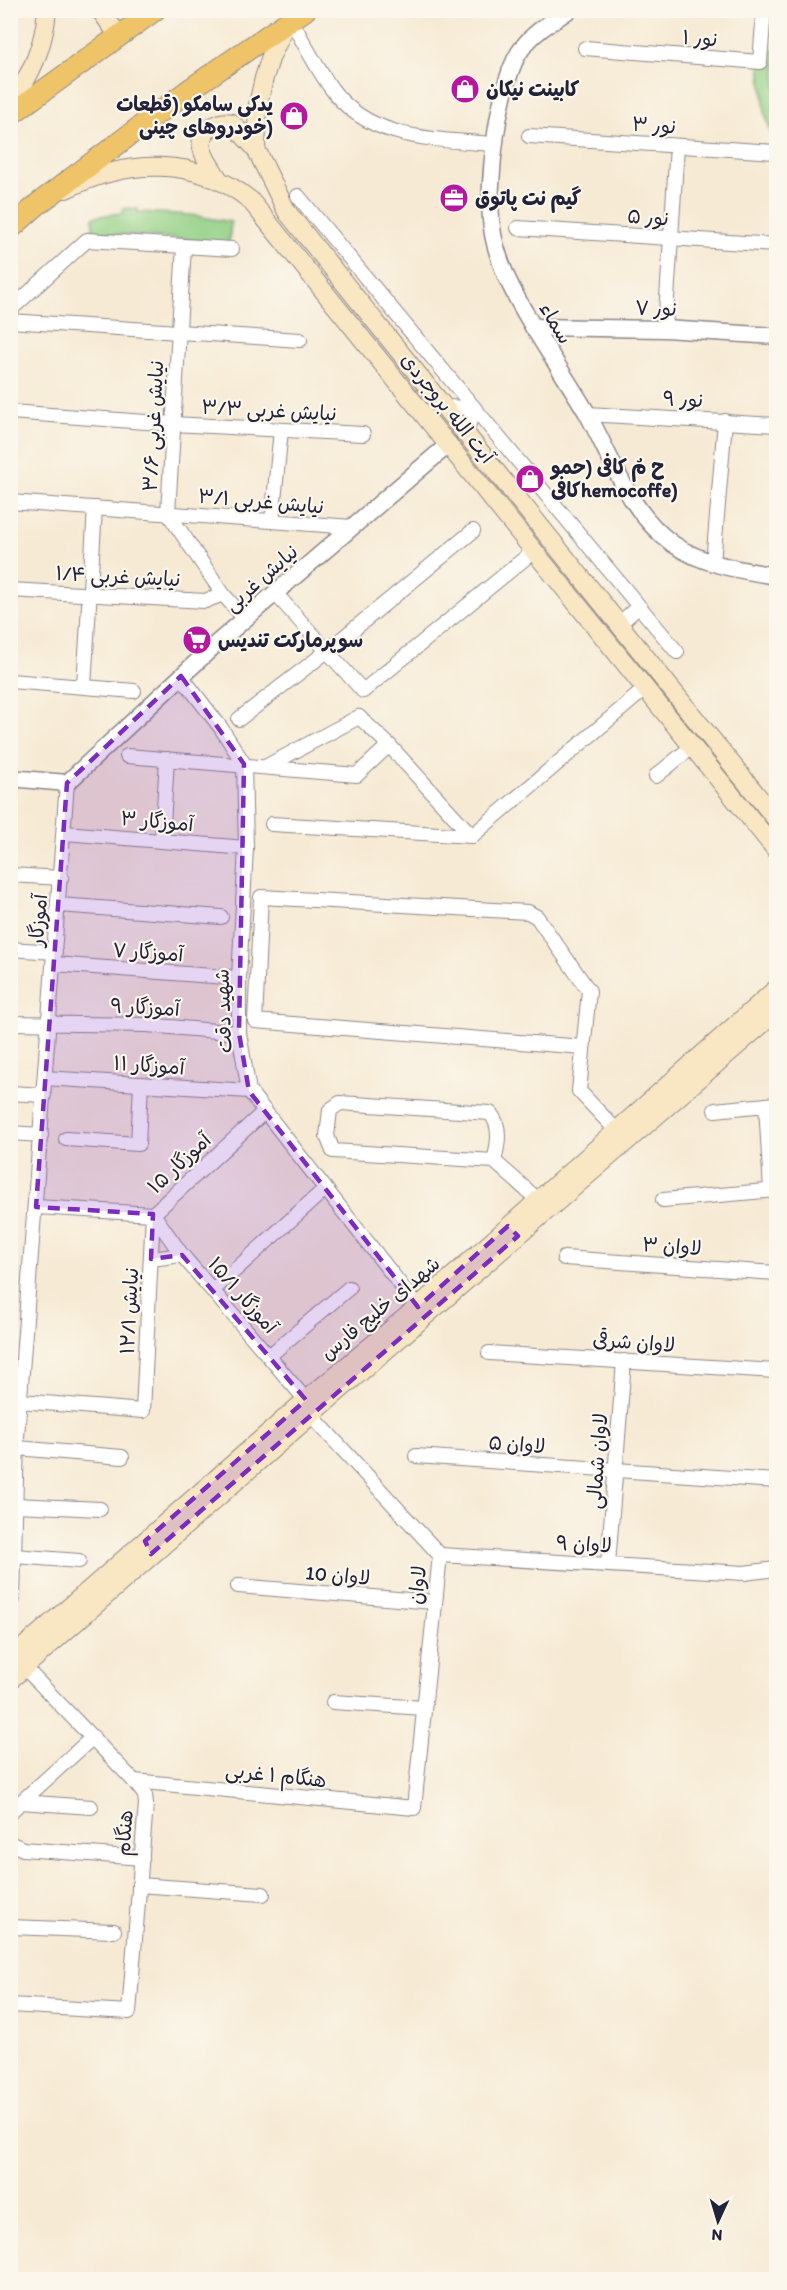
<svg xmlns="http://www.w3.org/2000/svg" width="787" height="2290" viewBox="0 0 787 2290" font-family="Itim,'Playpen Sans Arabic',sans-serif">
  <rect width="100%" height="100%" fill="#fbf7ec"/>
  <filter id="ink" filterUnits="userSpaceOnUse"><feTurbulence type="fractalNoise" baseFrequency=".0167" numOctaves="2"/><feDisplacementMap in="SourceGraphic" scale="12" xChannelSelector="R" yChannelSelector="G"/><feConvolveMatrix kernelMatrix="1 2 1 2 8 2 1 2 1" color-interpolation-filters="sRGB"/></filter>
  <filter id="wash" filterUnits="userSpaceOnUse"><feTurbulence type="fractalNoise" baseFrequency=".008" numOctaves="4" result="noise"/><feDisplacementMap in="SourceGraphic" scale="24" xChannelSelector="R" yChannelSelector="G"/><feGaussianBlur stdDeviation="1.35" result="paint"/><feColorMatrix in="noise" values="0 0 0 0 0 0 0 0 0 0 0 0 0 0 0 0 0 1.4 0 .05"/><feComposite in="paint" operator="in"/></filter>
  <g filter="url(#wash)">
    <rect width="100%" height="100%" fill="#f6ead4"/>
    <!-- green -->
    <g fill="#93d085" stroke="#5a7960" stroke-width="1.5">
      <path d="M776 48V151L765 112 760 62Z"/>
      <path d="M129 208 138 209V212L191 215 231 222 229 243 93 232V217L122 213 124 209Z"/>
    </g>
  </g>
  <g filter="url(#ink)">
    <g fill="none" stroke-linecap="round" stroke-linejoin="round">
      <!-- minor casing -->
      <g stroke="#8c8688" stroke-width="16">
        <g id="minor">
          <path d="M291 20C304 43 316 67 331 88 368 141 436 139 495 144"/>
          <path d="M585 48 760 62 764 10"/>
          <path d="M529 136 776 152"/>
          <path d="M298 196 677 652"/>
          <path d="M518 228 776 245"/>
          <path d="M184 246 168 513 223 594 245 619"/>
          <path d="M10 310 87 240 232 249"/>
          <path d="M10 321 300 340"/>
          <path d="M665 329 677 146"/>
          <path d="M444 407 474 408 466 433"/>
          <path d="M10 412 173 424 363 434"/>
          <path d="M587 414 776 425"/>
          <path d="M10 502 352 527"/>
          <path d="M272 521 281 430"/>
          <path d="M713 563 725 421"/>
          <path d="M10 590 205 601 223 594"/>
          <path d="M275 593 363 691 535 550"/>
          <path d="M619 624 638 607"/>
          <path d="M181 676 221 728 244 764 246 848 239 978V1033L249 1091 418 1307"/>
          <path d="M10 681 134 691"/>
          <path d="M84 686 95 508"/>
          <path d="M239 719 326 652 473 531"/>
          <path d="M127 756 357 775 389 745 472 836"/>
          <path d="M267 766 359 717 389 745"/>
          <path d="M656 776 693 746"/>
          <path d="M272 824 472 836 646 688"/>
          <path d="M65 833 246 848"/>
          <path d="M162 841 167 759"/>
          <path d="M10 875 61 878"/>
          <path d="M59 905 221 917"/>
          <path d="M10 949 55 952"/>
          <path d="M54 964 239 978"/>
          <path d="M10 1023 147 1025 239 1033"/>
          <path d="M583 1047 255 1021 261 897 528 912 537 917 589 991 579 1091 616 1130"/>
          <path d="M45 1078 249 1091"/>
          <path d="M10 1093 44 1095"/>
          <path d="M766 1105 771 1190"/>
          <path d="M715 1110 776 1104"/>
          <path d="M10 1133 41 1135"/>
          <path d="M66 1139 138 1144 141 1084"/>
          <path d="M494 1161C498 1145 502 1126 490 1113L340 1103 330 1110 327 1136 333 1151 494 1161 538 1200"/>
          <path d="M663 1200 776 1190"/>
          <path d="M36 1207 153 1214 265 1111"/>
          <path d="M153 1214 182 1255 306 1400"/>
          <path d="M564 1258 776 1273"/>
          <path d="M151 1259 182 1255"/>
          <path d="M213 1290 325 1189"/>
          <path d="M489 1353 776 1371"/>
          <path d="M269 1356 349 1288"/>
          <path d="M20 1401 143 1411 153 1214"/>
          <path d="M17 1448 122 1457"/>
          <path d="M416 1456 776 1481"/>
          <path d="M16 1505 100 1509"/>
          <path d="M440 1555 744 1573 776 1569"/>
          <path d="M14 1556 79 1561"/>
          <path d="M608 1564 624 1361"/>
          <path d="M238 1586 434 1602"/>
          <path d="M10 1599H13L17 1437 67 783"/>
          <path d="M333 1702 424 1708"/>
          <path d="M134 1781 414 1808 440 1555 311 1415"/>
          <path d="M21 1802 91 1807"/>
          <path d="M10 1812 93 1737"/>
          <path d="M10 1843 23 1849 142 1858"/>
          <path d="M139 1885 263 1894"/>
          <path d="M10 1927 114 1931"/>
          <path d="M10 2005 129 2012 146 1804 145 1795 134 1781 25 1668"/>
        </g>
      </g>
      <!-- tertiary casing -->
      <g stroke="#8c8688" stroke-width="19">
        <g id="tertiary">
          <path d="M569 10C553 21 534 32 523 47 498 77 486 190 492 228 494 244 500 261 506 276 528 324 560 367 587 413 612 458 629 513 673 544 703 565 741 570 776 576"/>
          <path d="M533 327 665 329 776 336"/>
          <path d="M10 778 67 783 217 643 449 444"/>
        </g>
      </g>
      <!-- secondary casing -->
      <g stroke="#8c8688" stroke-width="20">
        <g id="secondary">
          <path d="M100 10 119 36"/>
          <path d="M287 23 271 56 264 78 258 104 256 149 287 212 776 819"/>
          <path d="M10 105C31 75 44 47 47 10"/>
          <path d="M218 178C208 162 190 141 212 127 219 123 224 121 232 123L256 149"/>
          <path d="M66 189C127 159 196 156 250 200L776 850"/>
          <path d="M10 1659 306 1400 418 1307 776 989"/>
          <path d="M10 1680 311 1415 776 1012"/>
        </g>
      </g>
      <!-- primary casing -->
      <g stroke="#8c8688" stroke-width="23">
        <g id="primary">
          <path d="M10 115 155 10"/>
          <path d="M10 229 38 204 189 90 305 10"/>
        </g>
      </g>
      <!-- minor -->
      <use href="#minor" stroke="#fff" stroke-width="14"/>
      <!-- tertiary -->
      <use href="#tertiary" stroke="#fff" stroke-width="16"/>
      <!-- secondary -->
      <use href="#secondary" stroke="#f9e7c3" stroke-width="18"/>
      <!-- primary -->
      <use href="#primary" stroke="#efc469" stroke-width="21"/>
    </g>
  </g>
  <!-- marked area -->
  <path fill="#7b2cbf" fill-opacity="0.2" stroke="#7b2cbf" stroke-width="4.5" stroke-dasharray="12 8" stroke-linejoin="round" d="M181 676 244 764 239 1033 249 1091 418 1307 508 1226 518 1236 151 1554 145 1541 306 1400 182 1255 151 1259 153 1214 36 1207 67 783Z"/>
  <!-- icons -->
  <defs>
    <g id="shop-disc" transform="scale(1.5)"><circle r="9.5" fill="#b5179e" stroke="#fbf7ec"/><path d="M-5-2.5h2.3a2.7 3.5 0 0 1 5.4 0H5L5.5 6h-11ZM-1.5-2.5h3a1.5 2.3 0 0 0-3 0Z" fill="#fff"/></g>
    <g id="office-disc" transform="scale(1.5)"><circle r="9.5" fill="#b5179e" stroke="#fbf7ec"/><path d="M-6-3h4V-5.5h4V-3h4V5H-6ZM-1-4.5V-3h2v-1.5ZM-6 0V1H6V0Z" fill="#fff"/></g>
    <g id="supermarket-disc" transform="scale(1.5)"><circle r="9.5" fill="#b5179e" stroke="#fbf7ec"/><path d="M-6-5.5h2.5l.6 2H6L4.5 2H-2.5L-4.4-4H-6ZM-1.5 3.2a1.3 1.3 0 1 0 .1 0ZM3 3.2a1.3 1.3 0 1 0 .1 0Z" fill="#fff"/></g>
  </defs>
  <g fill-rule="evenodd">
    <use href="#shop-disc" x="465" y="89"/>
    <use href="#shop-disc" x="294" y="116"/>
    <use href="#office-disc" x="454" y="198"/>
    <use href="#shop-disc" x="530" y="479"/>
    <use href="#supermarket-disc" x="197" y="640"/>
  </g>
  <g text-anchor="middle" dominant-baseline="central" stroke-width="4.5" stroke-linejoin="round" paint-order="stroke">
    <!-- street labels -->
    <g font-size="20" fill="#22223b" stroke="#fbf7ec">
      <text transform="translate(700 38) rotate(4)">نور ۱</text>
      <text transform="translate(654 125) rotate(4)">نور ۳</text>
      <text transform="translate(648 217) rotate(4)">نور ۵</text>
      <text transform="translate(656 308) rotate(2)">نور ۷</text>
      <text transform="translate(556 323) rotate(59)">سماء</text>
      <text transform="translate(683 399) rotate(3)">نور ۹</text>
      <text transform="translate(448 408) rotate(51)">آیت الله بروجردی</text>
      <text transform="translate(269 410) rotate(3)">نیایش غربی ۳/۳</text>
      <text transform="translate(153 426) rotate(-87)">نیایش غربی ۳/۶</text>
      <text transform="translate(261 501) rotate(5)">نیایش غربی ۳/۱</text>
      <text transform="translate(118 576) rotate(3)">نیایش غربی ۱/۴</text>
      <text transform="translate(261 578) rotate(-41)">نیایش غربی</text>
      <text transform="translate(157 821) rotate(5)">آموزگار ۳</text>
      <text transform="translate(38 920) rotate(-85)">آموزگار</text>
      <text transform="translate(148 952) rotate(4)">آموزگار ۷</text>
      <text transform="translate(145 1007) rotate(3)">آموزگار ۹</text>
      <text transform="translate(223 1011) rotate(-92)">شهید دقت</text>
      <text transform="translate(149 1065) rotate(4)">آموزگار ۱۱</text>
      <text transform="translate(179 1163) rotate(-43)">آموزگار ۱۵</text>
      <text transform="translate(672 1246) rotate(4)">لاوان ۳</text>
      <text transform="translate(243 1295) rotate(49)">آموزگار ۱۵/۱</text>
      <text transform="translate(380 1308) rotate(-40)">شهدای خلیج فارس</text>
      <text transform="translate(129 1311) rotate(-87)">نیایش ۱۲/۱</text>
      <text transform="translate(634 1342) rotate(4)">لاوان شرقی</text>
      <text transform="translate(517 1444) rotate(4)">لاوان ۵</text>
      <text transform="translate(597 1461) rotate(-86)">لاوان شمالی</text>
      <text transform="translate(584 1544) rotate(3)">لاوان ۹</text>
      <text transform="translate(338 1575) rotate(5)">لاوان 10</text>
      <text transform="translate(417 1585) rotate(-84)">لاوان</text>
      <text transform="translate(276 1775) rotate(6)">هنگام ۱ غربی</text>
      <text transform="translate(124 1833) rotate(-86)">هنگام</text>
    </g>
    <!-- poi labels -->
    <g font-size="20" font-weight="bold" fill="#22223b" stroke="#fbf7ec" text-anchor="start">
      <text x="486" y="89">کابینت نیکان</text>
      <text x="273" y="104" text-anchor="end">یدکی سامکو (قطعات<tspan x="273" dy="23">خودروهای چینی)</tspan></text>
      <text x="475" y="198">گیم نت پاتوق</text>
      <text x="551" y="467">حِ مُ کافی (حمو<tspan x="551" dy="23">کافیhemocoffe)</tspan></text>
      <text x="218" y="640">سوپرمارکت تندیس</text>
    </g>
  </g>
  <!-- margin -->
  <rect width="787" height="2290" fill="none" stroke="#fbf7ec" stroke-width="36"/>
  <!-- north arrow -->
  <g transform="translate(718 2221) rotate(184)" stroke="#fbf7ec" stroke-width="4.5" paint-order="stroke">
  <path d="M0-4.5L10 22L0 15L-10 22Z" fill="#22223b"/>
  <text y="-9" font-size="16" font-weight="bold" text-anchor="middle" fill="#22223b">N</text>
  </g>
</svg>
